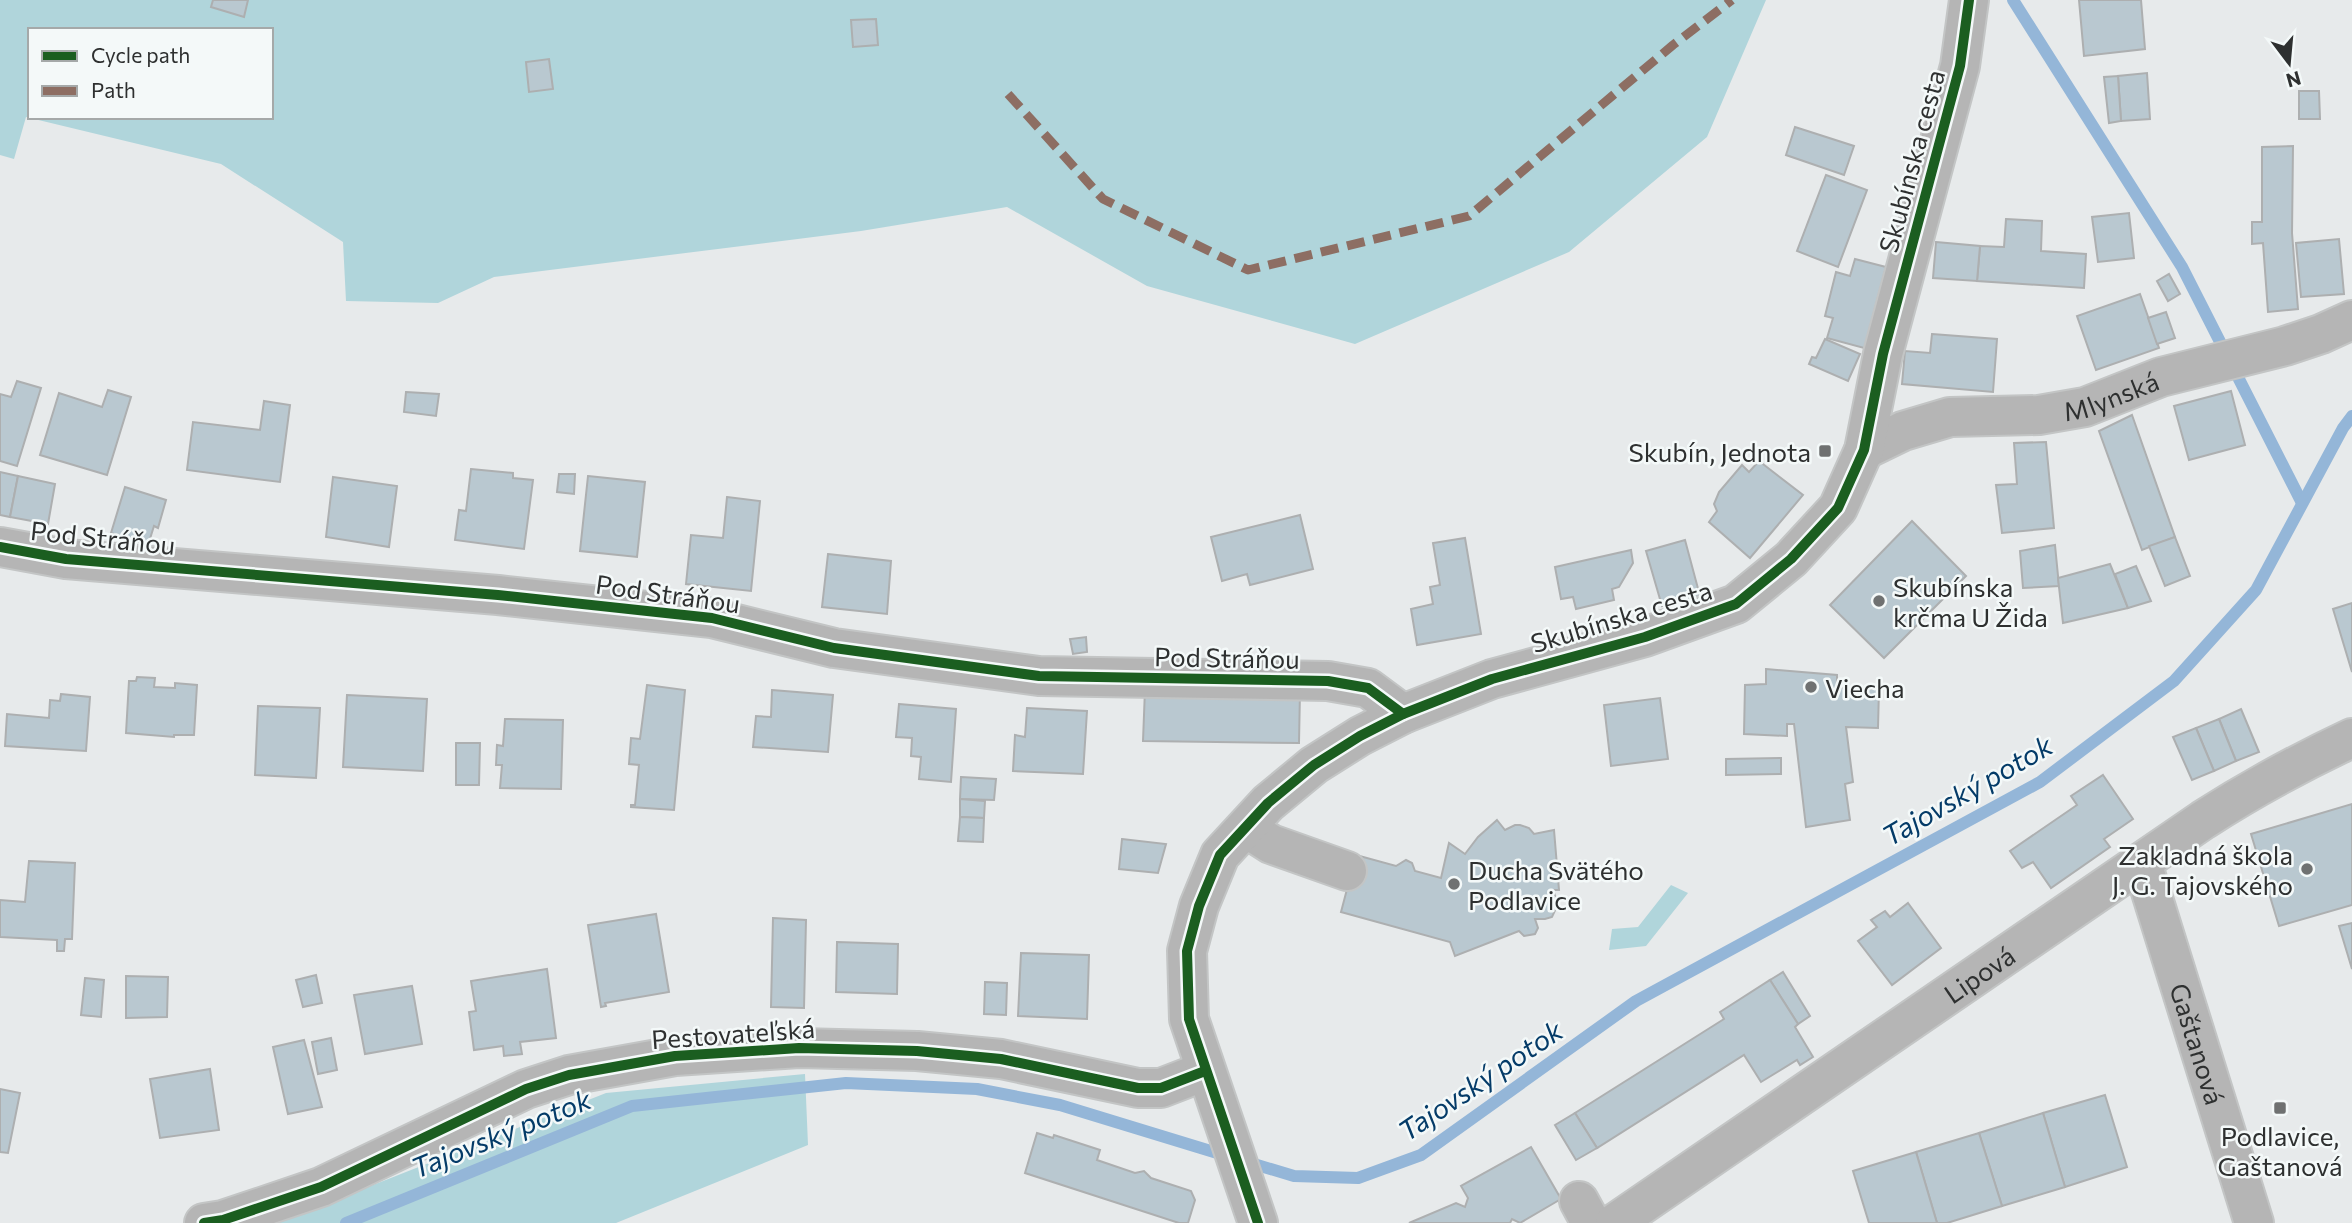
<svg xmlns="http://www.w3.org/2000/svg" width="2352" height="1223" viewBox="0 0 2352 1223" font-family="Commissioner,sans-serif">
  <rect width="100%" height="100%" fill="#e7eaeb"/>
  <!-- green -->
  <g fill="#b0d5db" fill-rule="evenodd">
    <path d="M0 0H1766L1707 137 1569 252 1355 344 1147 286 1007 207 861 231 494 277 438 303 346 301 343 242 221 164 26 117 14 159 0 155ZM30 30H271V117H30Z"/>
    <path d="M1671 885 1688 893 1646 946 1609 950 1612 929 1638 927Z"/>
    <path d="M805 1074 808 1145 616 1223H266L307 1211 606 1093Z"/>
  </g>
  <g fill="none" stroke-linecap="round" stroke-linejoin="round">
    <!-- stream -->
    <g stroke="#94b6d8" stroke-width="12">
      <path d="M2013 0 2182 267 2302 503"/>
      <path d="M1244 1161 1294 1176 1358 1178 1421 1155 1636 1001 2040 782 2174 681 2256 590 2343 428 2352 416"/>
      <path d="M346 1223 632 1106 846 1083 977 1089 1060 1105 1227 1156"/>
    </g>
  </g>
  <!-- building -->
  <g fill="#b9c8d0" stroke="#adafb0" stroke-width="2">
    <path d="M213 0H248L244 17 211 7Z"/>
    <path d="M2079 0H2141L2145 49 2084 56Z"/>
    <path d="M876 19 878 45 853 47 851 20Z"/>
    <path d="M549 59 553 89 529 92 526 62Z"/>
    <path d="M2147 73 2150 119 2121 121 2118 76Z"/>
    <path d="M2118 76 2121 121 2109 123 2104 77Z"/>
    <path d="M2299 91H2319L2320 119H2299Z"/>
    <path d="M1795 127 1854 146 1844 175 1786 155Z"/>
    <path d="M2293 146 2292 233 2298 309 2268 312 2263 243 2252 244V222H2262V147Z"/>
    <path d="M1826 175 1867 190 1838 267 1797 251Z"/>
    <path d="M2129 213 2134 258 2098 262 2092 217Z"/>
    <path d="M2006 219 2042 221 2041 251 2086 254 2084 288 1977 281 1980 246 2004 247Z"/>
    <path d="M2339 239 2344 294 2301 297 2296 243Z"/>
    <path d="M1936 242 1980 246 1977 281 1933 278Z"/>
    <path d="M1855 259 1886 267 1866 343 1867 346 1864 348 1827 338 1833 318 1825 316 1836 272 1850 276Z"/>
    <path d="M2169 274 2180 294 2168 301 2157 281Z"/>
    <path d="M2140 294 2159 348 2096 370 2077 316Z"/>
    <path d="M2166 312 2175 338 2157 344 2148 318Z"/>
    <path d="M1932 334 1997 339 1993 392 1902 384 1905 351 1930 353Z"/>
    <path d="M1825 339 1860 354 1848 381 1809 364 1812 357 1816 358Z"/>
    <path d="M17 381 41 388 17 466 0 461V394L11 397Z"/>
    <path d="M108 390 131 397 107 475 40 455 59 393 102 407Z"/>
    <path d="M2231 391 2245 445 2189 460 2174 406Z"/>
    <path d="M406 392 439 394 436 416 404 412Z"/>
    <path d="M264 401 290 405 280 482 187 470 193 422 260 430Z"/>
    <path d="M2132 415 2175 537 2142 550 2099 431Z"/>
    <path d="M2046 442 2054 528 2002 533 1996 485 2017 484 2014 443Z"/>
    <path d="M1759 461 1803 495 1750 558 1709 522 1717 511 1714 504 1719 492 1742 465 1749 472Z"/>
    <path d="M471 469 513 473V478L533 480 524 549 455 540 459 510 466 511Z"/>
    <path d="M0 472 18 476 10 517 0 515Z"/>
    <path d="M559 474H575L574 494 557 492Z"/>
    <path d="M18 476 55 484 48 524 10 517Z"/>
    <path d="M588 476 645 482 637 557 580 551Z"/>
    <path d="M333 477 397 486 389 547 326 537Z"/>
    <path d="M125 487 166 500 158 528 154 526 148 545 111 533Z"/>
    <path d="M727 497 760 501 751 591 686 584 691 535 723 538Z"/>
    <path d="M1300 515 1313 569 1250 585 1247 574 1222 581 1211 537Z"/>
    <path d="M1912 521 1966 576 1884 658 1830 605Z"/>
    <path d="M2175 537 2190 576 2165 586 2149 546Z"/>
    <path d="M1465 538 1481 634 1417 645 1411 609 1433 604 1430 587 1440 585 1433 543Z"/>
    <path d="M1685 540 1700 596 1662 606 1646 551Z"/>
    <path d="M2055 545 2059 586 2023 588 2020 551Z"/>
    <path d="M1631 550 1633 563 1619 587 1612 589 1614 600 1576 609 1573 597 1561 599 1555 567Z"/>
    <path d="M828 554 891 561 887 614 822 607Z"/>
    <path d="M2110 564 2128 608 2063 623 2058 578Z"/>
    <path d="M2136 566 2151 601 2128 608 2115 574Z"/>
    <path d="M2352 603V672L2333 609Z"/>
    <path d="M1086 637 1087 652 1073 654 1070 639Z"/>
    <path d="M1766 669 1837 675V688L1879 689 1878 728 1846 727 1853 782 1845 784 1850 820 1806 827 1794 724H1787V736L1744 734 1745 685 1766 684Z"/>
    <path d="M137 677 155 678 154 687 175 688V683L197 685 194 735H174V737L126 733 129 681H136Z"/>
    <path d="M647 685 685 690 674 810 631 807V805H635L639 765 629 764 631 738 640 739Z"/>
    <path d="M1145 689 1300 691 1299 743 1143 741Z"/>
    <path d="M772 690 833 695 828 752 753 747 756 716 771 717Z"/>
    <path d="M61 694 90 697 86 751 5 746 7 714 49 718 50 700 60 701Z"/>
    <path d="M347 695 427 699 423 771 343 767Z"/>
    <path d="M1660 698 1668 759 1611 766 1604 705Z"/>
    <path d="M899 704 956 709 951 782 919 779 921 757 911 756 912 738 896 737Z"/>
    <path d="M258 706 320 708 316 778 255 775Z"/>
    <path d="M1027 708 1087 711 1083 774 1013 771 1015 735 1025 737Z"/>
    <path d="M2241 709 2259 752 2236 761 2219 719Z"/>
    <path d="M505 719 563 720 561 789 500 788 502 765H496L497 745 503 746Z"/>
    <path d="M2219 719 2236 761 2214 771 2196 728Z"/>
    <path d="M2196 728 2214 771 2192 780 2173 737Z"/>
    <path d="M456 743H480L479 785H456Z"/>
    <path d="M1781 758V774L1726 775V759Z"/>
    <path d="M2103 775 2133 819 2104 839 2110 847 2051 888 2033 862 2022 868 2010 851 2077 805 2071 796Z"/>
    <path d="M961 777 996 779 994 800 960 799Z"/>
    <path d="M960 799 985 801 984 818 960 817Z"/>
    <path d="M2352 804V905L2279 926 2251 834Z"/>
    <path d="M960 817 984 818 983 842 958 841Z"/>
    <path d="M1497 820 1505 830 1515 825H1520L1529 828 1534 834 1554 830 1559 890H1553L1558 904 1552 917 1545 919H1535L1538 928 1535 934 1524 936 1519 931 1455 956 1450 942 1341 912 1356 855 1396 866 1406 860 1412 863 1415 871 1441 878 1449 843 1465 854 1478 837Z"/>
    <path d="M1122 839 1166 844 1158 873 1119 869Z"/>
    <path d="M29 861 75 863 72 939H65L64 951H57V940L0 937V900L25 902Z"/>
    <path d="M1908 903 1941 948 1892 985 1858 941 1877 927 1871 920 1885 911 1890 917Z"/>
    <path d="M656 914 669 992 605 1003 606 1006 601 1007 588 925Z"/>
    <path d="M773 918 806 920 804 1008 771 1007Z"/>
    <path d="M2352 923V969L2339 926Z"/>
    <path d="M837 942 898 944 897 994 836 992Z"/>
    <path d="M1021 953 1089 955 1087 1019 1018 1016Z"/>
    <path d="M547 969 556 1038 520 1042 522 1054 504 1056 503 1046 474 1050 469 1012 476 1011 471 981Z"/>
    <path d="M1783 972 1810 1016 1798 1024 1770 980Z"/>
    <path d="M316 975 322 1003 303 1007 296 980Z"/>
    <path d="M126 976 168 977 167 1017 126 1018Z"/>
    <path d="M85 978 104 980 101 1017 81 1015Z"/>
    <path d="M1770 980 1798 1024 1795 1027 1813 1057 1800 1065 1797 1060 1761 1082 1744 1055 1597 1148 1575 1113 1724 1019 1720 1012Z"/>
    <path d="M985 982 1007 983 1006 1015 984 1014Z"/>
    <path d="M412 986 422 1044 365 1054 354 995Z"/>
    <path d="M331 1038 337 1070 318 1074 312 1042Z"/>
    <path d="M304 1040 322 1107 288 1114 273 1047Z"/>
    <path d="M210 1069 219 1130 160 1138 150 1079Z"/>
    <path d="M0 1089 20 1093 8 1153 0 1152Z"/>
    <path d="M2105 1095 2127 1167 2065 1187 2043 1113Z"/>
    <path d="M1575 1113 1597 1148 1576 1160 1555 1125Z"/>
    <path d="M2043 1113 2065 1187 2002 1206 1979 1133Z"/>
    <path d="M1037 1133 1053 1138 1054 1135 1100 1150 1097 1160 1135 1173 1144 1171 1151 1178 1191 1191 1195 1200 1188 1223H1179L1025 1173Z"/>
    <path d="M1979 1133 2002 1206 1947 1223H1937L1916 1152Z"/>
    <path d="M1531 1147 1561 1199 1520 1223 1512 1219 1510 1223H1409L1456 1203 1465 1207 1468 1198 1461 1186Z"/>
    <path d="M1916 1152 1937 1223H1869L1853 1171Z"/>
  </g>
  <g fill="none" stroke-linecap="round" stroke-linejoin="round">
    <!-- minor casing -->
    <g stroke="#c3c5c5" stroke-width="42">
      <g id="minor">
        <path id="s1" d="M1864 450 1903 431 1950 417 2039 415 2085 407 2161 377 2285 346 2321 334 2352 320"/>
        <path d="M0 547 66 559 498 595 712 618 834 648 1039 676 1328 681 1368 688 1403 714"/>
        <path d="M1246 828 1271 844 1347 871"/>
        <path id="s2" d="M2142 863 2254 1223"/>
        <path d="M1579 1201 1591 1223"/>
        <path d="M204 1223 223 1220 321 1187 526 1089 569 1075 675 1056 799 1048 917 1051 1001 1059 1138 1088H1161L1205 1071"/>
        <path d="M1258 1223 1189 1019 1187 951 1199 906 1220 855 1268 803 1314 765 1360 736 1403 714 1492 679 1645 637 1736 604 1791 559 1838 508 1864 450 1883 354 1960 66 1969 0"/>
        <path id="s3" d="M1615 1223 2203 820C2251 789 2301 762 2352 738"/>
      </g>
    </g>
    <!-- minor -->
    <use href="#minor" stroke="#b5b5b5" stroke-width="38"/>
    <!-- quiet -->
    <path stroke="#8d6e63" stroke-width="9" stroke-dasharray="18 9" stroke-linecap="butt" d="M1008 94 1103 199 1248 270 1469 216 1673 45 1732 0"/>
    <!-- cycleway casing -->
    <g stroke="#f4f9f9" stroke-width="15">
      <g id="cycleway">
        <path d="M0 547 66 559 498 595 712 618 834 648 1039 676 1328 681 1368 688 1403 714"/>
        <path d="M204 1223 223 1220 321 1187 526 1089 569 1075 675 1056 799 1048 917 1051 1001 1059 1138 1088H1161L1205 1071"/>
        <path d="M1258 1223 1189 1019 1187 951 1199 906 1220 855 1268 803 1314 765 1360 736 1403 714 1492 679 1645 637 1736 604 1791 559 1838 508 1864 450 1883 354 1960 66 1969 0"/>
      </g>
    </g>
    <!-- cycleway -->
    <use href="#cycleway" stroke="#1b5e20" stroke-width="10"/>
  </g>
  <!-- markers -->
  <g fill="#6f7171" stroke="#f4f9f9" stroke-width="2.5">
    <rect x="1818" y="444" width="14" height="14" rx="3.5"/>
    <circle cx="1879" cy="601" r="7"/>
    <circle cx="1811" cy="687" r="7"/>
    <circle cx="2307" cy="869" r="7"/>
    <circle cx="1454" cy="884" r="7"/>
    <rect x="2273" y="1101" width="14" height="14" rx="3.5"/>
  </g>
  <g text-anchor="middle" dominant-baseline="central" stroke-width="5" stroke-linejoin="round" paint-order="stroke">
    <!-- street labels -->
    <g font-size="26" fill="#2e3030" stroke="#f4f9f9">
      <text transform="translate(1911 161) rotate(-75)">Skubínska cesta</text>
      <text stroke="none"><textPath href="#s1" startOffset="256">Mlynská</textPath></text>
      <text transform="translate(103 537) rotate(6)">Pod Stráňou</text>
      <text transform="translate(668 593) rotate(8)">Pod Stráňou</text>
      <text transform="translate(1621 616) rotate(-17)">Skubínska cesta</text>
      <text transform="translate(1227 657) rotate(1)">Pod Stráňou</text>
      <text stroke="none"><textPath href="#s3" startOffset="441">Lipová</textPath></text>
      <text transform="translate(733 1033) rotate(-4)">Pestovateľská</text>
      <text stroke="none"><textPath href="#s2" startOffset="189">Gaštanová</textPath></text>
    </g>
    <!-- poi labels -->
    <g font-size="26" fill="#2e3030" stroke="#f4f9f9" text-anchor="start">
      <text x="1811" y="451" text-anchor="end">Skubín, Jednota</text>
      <text x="1893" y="586">Skubínska<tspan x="1893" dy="30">krčma U Žida</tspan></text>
      <text x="1825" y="687">Viecha</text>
      <text x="2293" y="854" text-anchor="end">Zakladná škola<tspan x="2293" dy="30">J. G. Tajovského</tspan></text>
      <text x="1468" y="869">Ducha Svätého<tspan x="1468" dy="30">Podlavice</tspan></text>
      <text x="2280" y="1135" text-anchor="middle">Podlavice,<tspan x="2280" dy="30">Gaštanová</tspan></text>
    </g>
    <!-- water labels -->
    <g font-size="28" font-style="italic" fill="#043b68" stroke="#f4f9f9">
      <text transform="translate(1967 790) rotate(-30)">Tajovský potok</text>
      <text transform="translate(1480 1080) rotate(-34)">Tajovský potok</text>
      <text transform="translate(501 1133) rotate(-22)">Tajovský potok</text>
    </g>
  </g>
  <!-- legend -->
  <rect x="28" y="28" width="245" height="91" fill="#f4f9f9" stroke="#a5a9a9" stroke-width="2"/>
  <rect x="42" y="51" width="35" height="10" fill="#1b5e20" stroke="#a5a9a9" stroke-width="2"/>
  <text x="91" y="63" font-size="21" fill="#2e3030">Cycle path</text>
  <rect x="42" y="86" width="35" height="10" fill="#8d6e63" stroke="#a5a9a9" stroke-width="2"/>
  <text x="91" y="98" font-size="21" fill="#2e3030">Path</text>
  <!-- north arrow -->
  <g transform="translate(2289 63) rotate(164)" stroke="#f4f9f9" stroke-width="5" paint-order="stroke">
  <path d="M0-5L12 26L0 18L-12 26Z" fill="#2e3030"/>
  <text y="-10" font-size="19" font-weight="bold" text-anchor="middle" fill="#2e3030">N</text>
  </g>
</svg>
